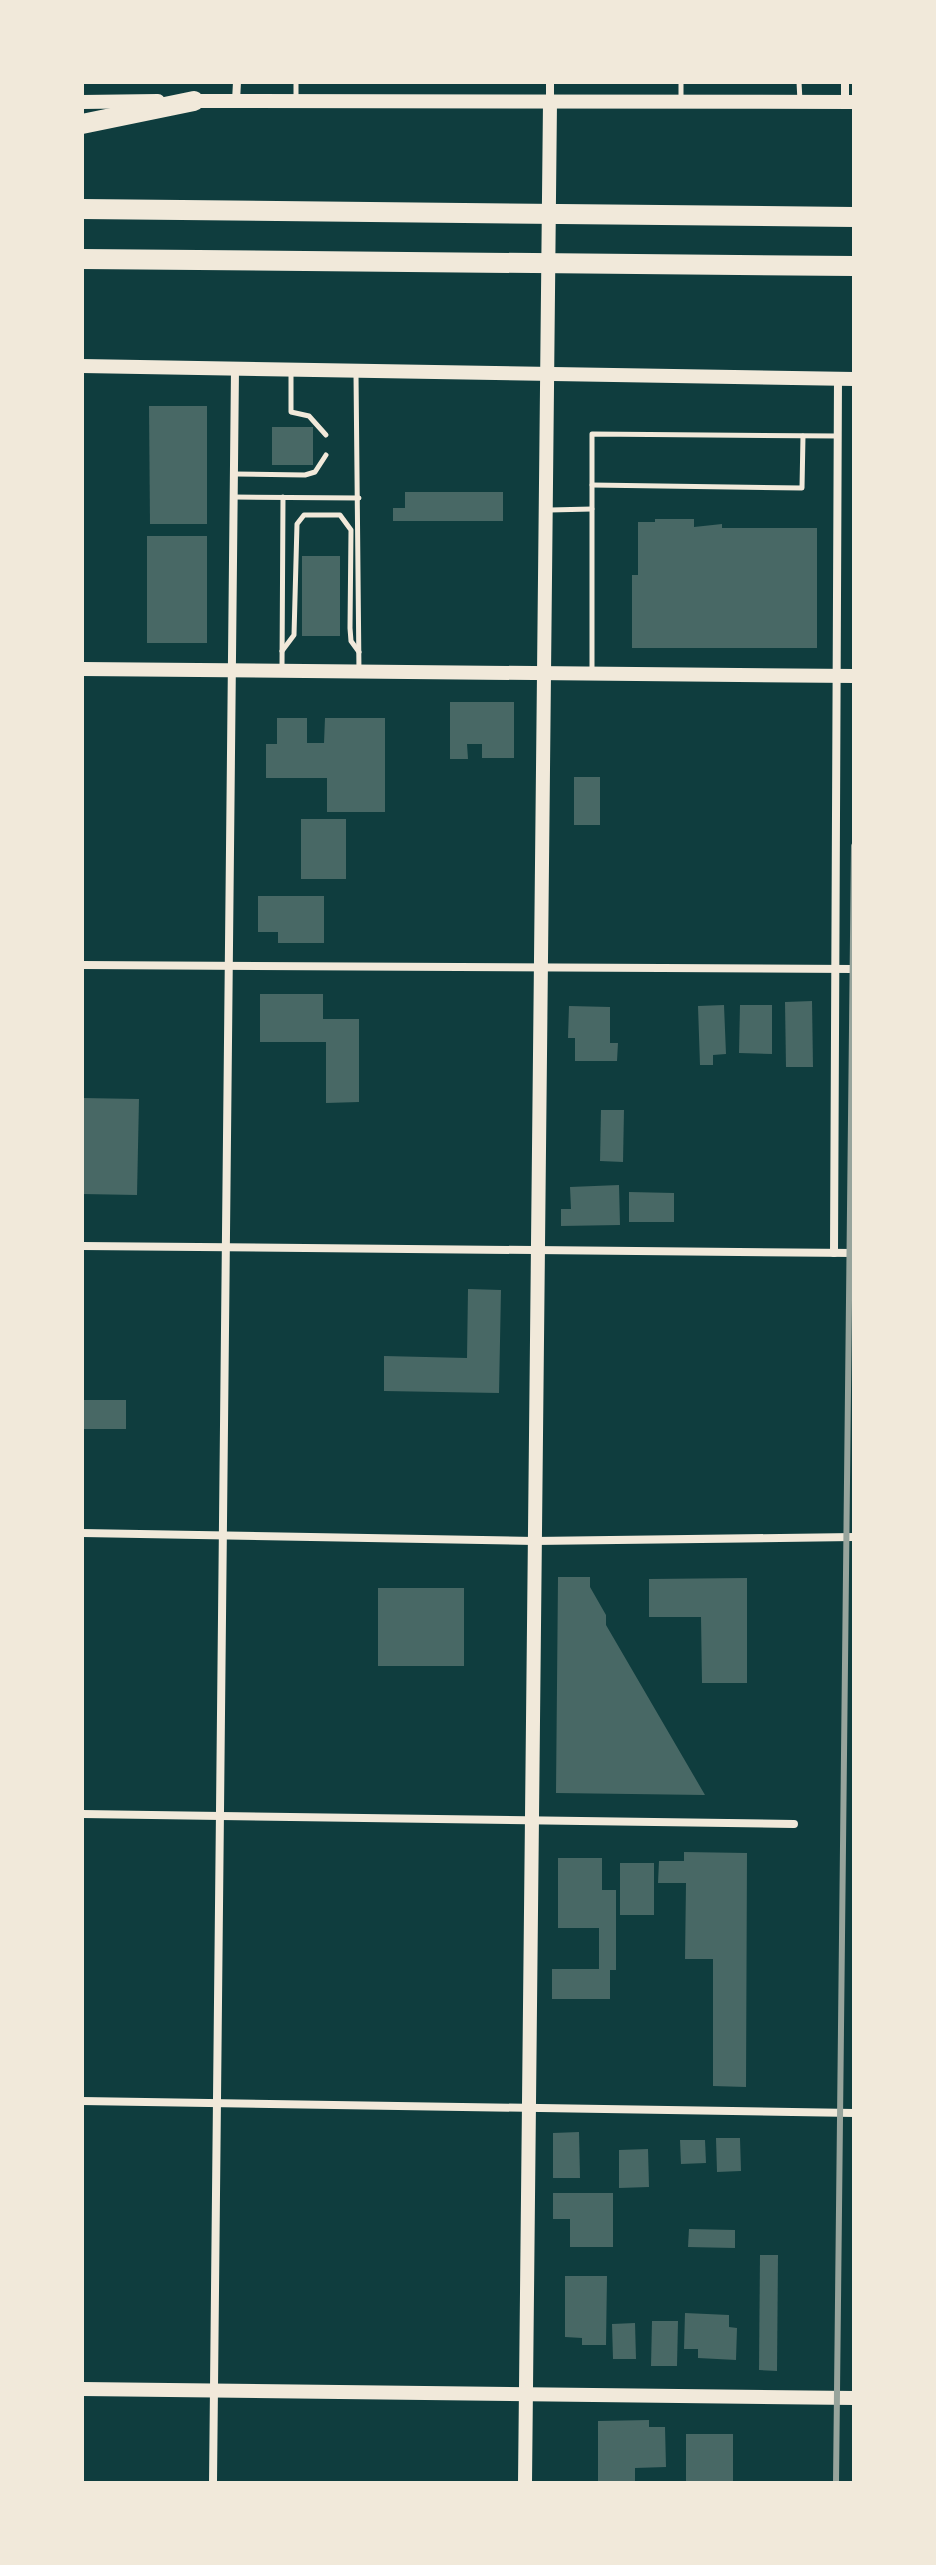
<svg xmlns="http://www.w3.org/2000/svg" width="936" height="2565" viewBox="0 0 936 2565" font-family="'Roboto Serif',serif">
  <rect width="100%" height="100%" fill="#0f3d3e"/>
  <!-- building -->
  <g fill="#486865">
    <path d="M149 406H207V524H150Z"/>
    <rect x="272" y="427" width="41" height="38"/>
    <path d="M405 492H503V521H393V508H405Z"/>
    <path d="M655 519H694V527L722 524V528H817V648H632V575H638V522H655Z"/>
    <rect x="147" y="536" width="60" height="107"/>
    <rect x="302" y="556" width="38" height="80"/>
    <path d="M450 702H514V758H482V744H467L468 759H450Z"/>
    <path d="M277 718H307V743H324L325 718H385V812H327V778H266V744H277Z"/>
    <rect x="574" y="777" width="26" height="48"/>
    <rect x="301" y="819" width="45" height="60"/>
    <path d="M258 896H324V943H278V932H258Z"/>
    <path d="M260 994H323V1019H359V1102L326 1103V1042H260Z"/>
    <path d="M812 1001 813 1067H786L785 1002Z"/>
    <path d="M724 1005 726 1054 713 1055V1065H700L698 1006Z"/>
    <path d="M740 1005H772V1054L739 1053Z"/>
    <path d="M569 1006 610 1007V1043H618L617 1061H575V1038H568Z"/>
    <path d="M82 1098 139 1099 137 1195 82 1194Z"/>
    <path d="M601 1110H624L623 1162 600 1161Z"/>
    <path d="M619 1185 620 1225 561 1226V1209H571L570 1187Z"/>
    <path d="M629 1192 674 1193V1222H629Z"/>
    <path d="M468 1289 501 1290 499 1393 384 1391V1356L467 1358Z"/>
    <rect x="82" y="1400" width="44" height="29"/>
    <path d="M558 1577H590V1587L606 1615V1625L705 1795 556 1793Z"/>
    <path d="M747 1578V1683H702L701 1617H649V1579Z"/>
    <rect x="378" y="1588" width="86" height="78"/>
    <path d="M684 1852 747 1853 746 2087 713 2086V1959H685L686 1883H658L659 1861H684Z"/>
    <path d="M558 1858H602V1890H616V1970H610V1999H552V1969H599V1928H558Z"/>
    <rect x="620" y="1863" width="34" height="52"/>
    <path d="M579 2132 580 2178H553V2133Z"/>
    <path d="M716 2138H740L741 2171 717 2172Z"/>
    <path d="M680 2140H705L706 2163 681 2164Z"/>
    <path d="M648 2149 649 2187 619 2188V2150Z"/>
    <path d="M553 2193H613V2247H570V2219H553Z"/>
    <path d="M689 2229 735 2230V2248L688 2247Z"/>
    <path d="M760 2255H778L777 2371 759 2370Z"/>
    <path d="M565 2276H607L606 2345H582V2338L565 2337Z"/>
    <path d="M685 2313 729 2315V2327L737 2328 736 2360 698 2358V2349H684Z"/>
    <path d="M652 2321H678L677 2366H651Z"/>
    <path d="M635 2323 636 2359H613L612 2324Z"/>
    <path d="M649 2420V2427H665L666 2467 635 2468V2483H598V2421Z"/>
    <rect x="686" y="2434" width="47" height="49"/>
  </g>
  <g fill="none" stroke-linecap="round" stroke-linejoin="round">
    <!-- service -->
    <g stroke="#f1e9da" stroke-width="5">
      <path d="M296 82V100"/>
      <path d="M681 82V101"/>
      <path d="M799 82 800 101"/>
      <path d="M291 370V412L309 416 326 435"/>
      <path d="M356 374 359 672"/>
      <path d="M235 474 305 475 315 472 326 455"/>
      <path d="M592 485 802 488 803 436"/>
      <path d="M233 497 359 498"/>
      <path d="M550 510 592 509"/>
      <path d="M282 651 294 635 297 524 304 515H340L351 530 350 628 351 641 359 652"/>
      <path d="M282 668 283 497"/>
      <path d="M592 671V434L838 436"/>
    </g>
    <!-- minor -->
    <g stroke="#f1e9da" stroke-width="8">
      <path d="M236 101 237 82"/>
      <path d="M550 102V82"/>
      <path d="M845 102V82"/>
      <path d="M82 965 854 969"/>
      <path d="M82 1246 854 1253"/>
      <path d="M834 1253 838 378"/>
      <path d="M82 1533 534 1541 854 1537"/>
      <path d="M82 1814 794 1824"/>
      <path d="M82 2101 854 2113"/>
      <path d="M213 2483 235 369"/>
    </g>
    <!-- tertiary -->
    <path stroke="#f1e9da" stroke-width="14" d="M525 2483 550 102"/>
    <!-- secondary -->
    <g stroke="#f1e9da" stroke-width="14">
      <path d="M186 101 854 102"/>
      <path d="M82 102 158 101"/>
      <path d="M82 366 854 379"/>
      <path d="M82 669 854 676"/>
      <path d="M82 2389 854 2398"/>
    </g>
    <!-- motorway -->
    <g stroke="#f1e9da" stroke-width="20">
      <path d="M82 124 194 101"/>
      <path d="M82 209 854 217"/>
      <path d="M82 259 854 266"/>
    </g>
    <!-- rail -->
    <path stroke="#97a49c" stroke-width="6" d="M836 2483 854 846"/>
  </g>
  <!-- border -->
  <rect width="936" height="2565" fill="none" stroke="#f1e9da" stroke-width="168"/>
</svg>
